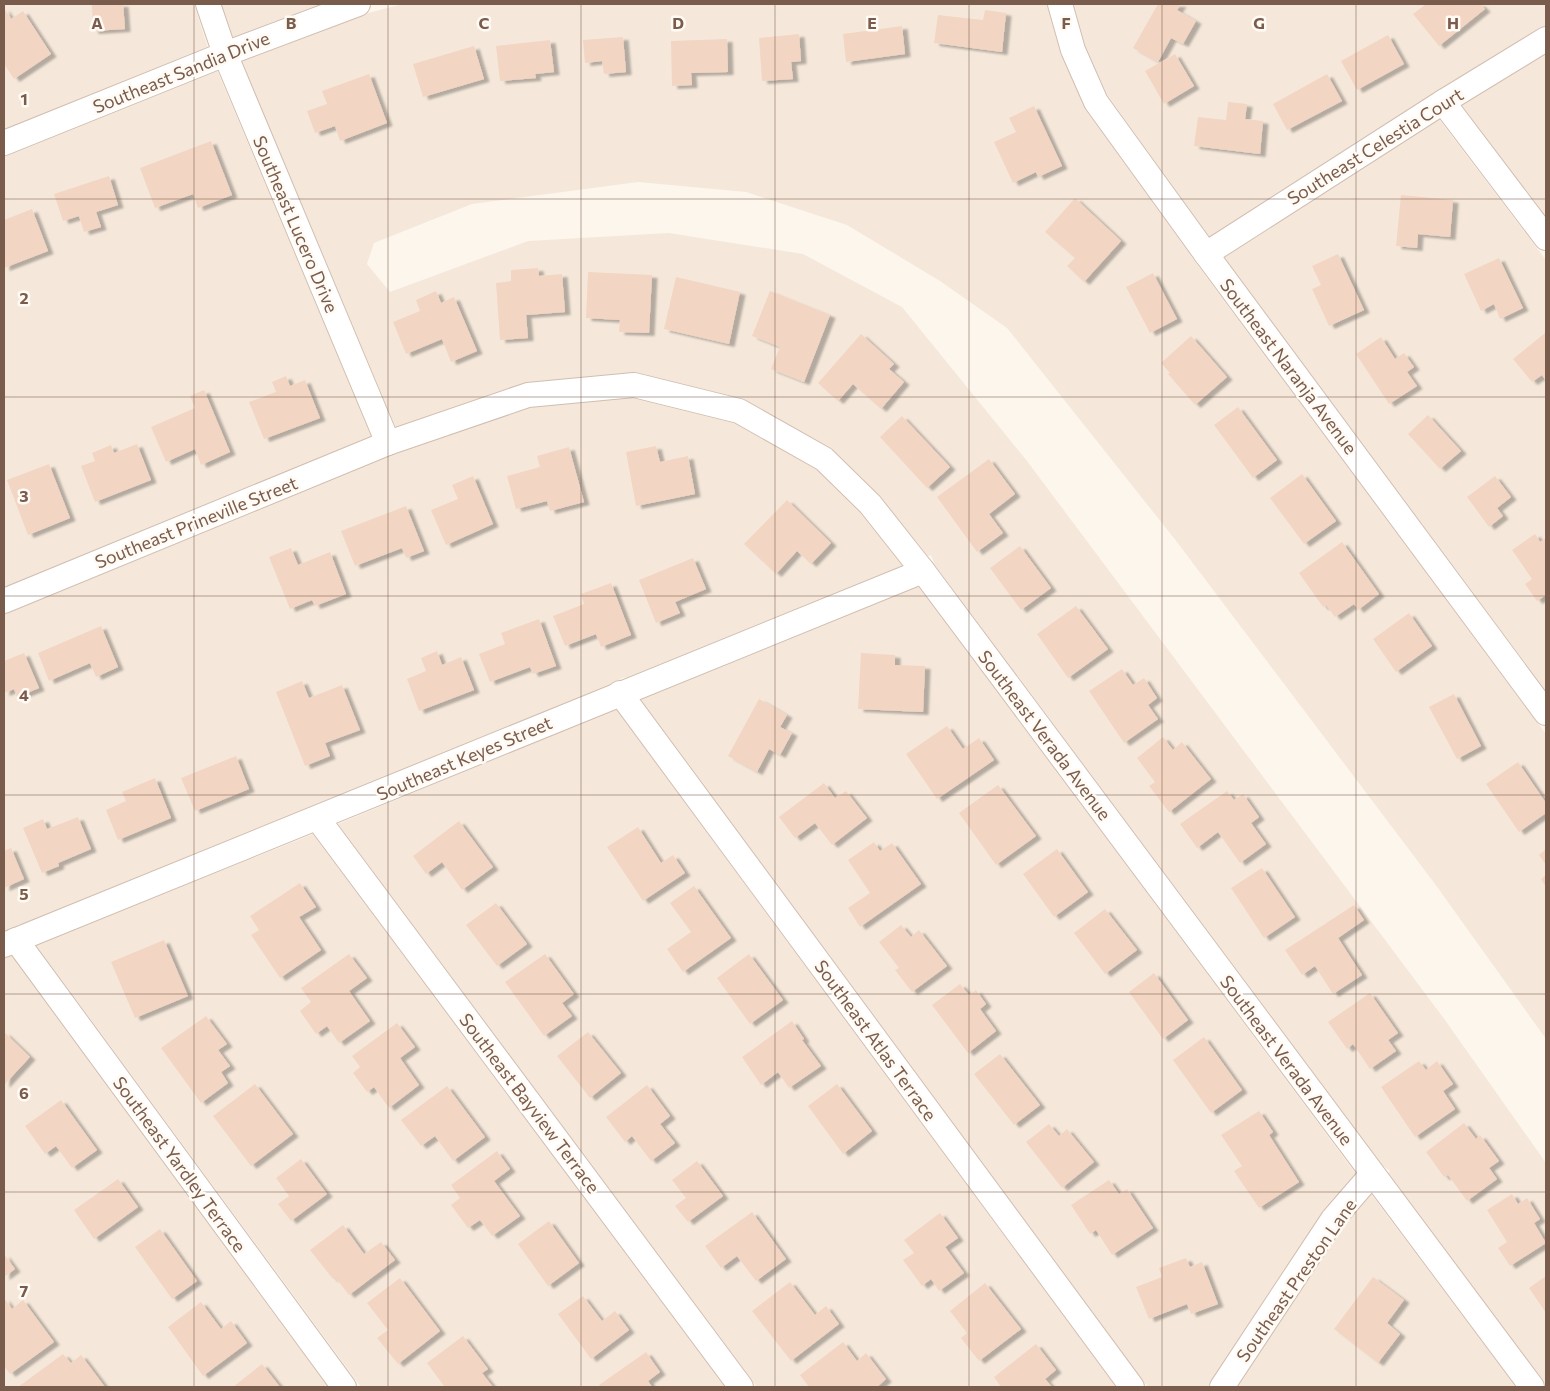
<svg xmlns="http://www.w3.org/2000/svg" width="1550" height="1391" viewBox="0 0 1550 1391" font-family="Commissioner,sans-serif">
  <defs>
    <filter id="shadow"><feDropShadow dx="5.5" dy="3" stdDeviation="1" flood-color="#0004"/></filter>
  </defs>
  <rect width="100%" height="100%" fill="#fdf6ec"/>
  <!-- residential -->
  <g fill="#f5e8da">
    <path d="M4 4H194L208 48 4 130Z"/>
    <path d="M221 4H323L233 38Z"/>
    <path d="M403 4H1047L1061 54 1086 110 1202 271 1546 734V1039L1435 884 1177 542 1007 328 940 281 847 225 746 192 638 182 472 204 374 243 367 264 390 292 528 241 669 233 803 254 902 307 1027 461 1445 1020 1546 1163V1385L1388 1174 1390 1171 1382 1165 935 565 931 555 928 556 880 496 834 451 743 399 634 373 525 384 396 428 241 60 353 17Z"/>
    <path d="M1073 4H1546V25L1446 86 1210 238 1108 96 1085 46Z"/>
    <path d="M1546 53V217L1461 105Z"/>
    <path d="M217 70 372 437 4 588V156Z"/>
    <path d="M1439 119 1546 260V691L1224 257Z"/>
    <path d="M632 397 733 422 816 469 860 512 903 566 625 678 624 677 614 683 323 804 322 803 313 809 22 925 20 924 4 932V613L392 454 530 406Z"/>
    <path d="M918 585 1356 1174 1322 1214 1208 1387H1148L640 698Z"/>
    <path d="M615 708 1116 1387H757L338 824Z"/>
    <path d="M313 834 725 1387H361L36 945Z"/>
    <path d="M11 954 329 1387H4V957Z"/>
    <path d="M1371 1194 1516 1387H1236L1343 1226Z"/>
  </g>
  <!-- building -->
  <g fill="#f3d5c3" filter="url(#shadow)">
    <path d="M92 4H123L125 29 93 31Z"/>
    <path d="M1158 4H1181L1177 10 1196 21 1183 44 1171 38 1158 62 1133 48Z"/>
    <path d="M1426 4H1480L1485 9 1439 46 1413 14Z"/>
    <path d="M4 8 11 19 23 11 51 54 14 79 4 64Z"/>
    <path d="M985 10 1006 13 1002 52 934 43 938 15 983 20Z"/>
    <path d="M902 26 905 54 846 62 843 34Z"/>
    <path d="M799 34 801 61 791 62 793 79 762 81 759 38Z"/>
    <path d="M1388 35 1404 64 1357 90 1341 61Z"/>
    <path d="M623 37 626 72 604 74 602 61 585 63 583 40Z"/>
    <path d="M727 39 728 72 691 73 692 85 672 86 671 41Z"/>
    <path d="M550 40 554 72 535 74 536 78 500 81 496 46Z"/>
    <path d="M474 46 484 79 423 97 413 64Z"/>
    <path d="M1175 54 1194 86 1164 104 1145 71Z"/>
    <path d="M369 74 387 123 340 141 335 126 315 133 307 111 327 104 322 91Z"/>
    <path d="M1327 74 1342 101 1287 130 1273 104Z"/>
    <path d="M1228 102 1247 104 1245 119 1263 121 1260 154 1194 146 1198 117 1226 120Z"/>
    <path d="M1034 106 1062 166 1038 177 1036 172 1013 183 994 142 1016 132 1009 118Z"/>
    <path d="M211 141 232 195 198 208 193 194 155 208 140 168Z"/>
    <path d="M109 176 118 205 96 212 101 227 84 232 79 216 63 221 54 194Z"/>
    <path d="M1401 195 1453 200 1450 237 1418 234 1417 248 1396 246Z"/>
    <path d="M1075 198 1121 241 1084 282 1067 266 1075 258 1045 232Z"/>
    <path d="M32 209 48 251 4 268V220Z"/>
    <path d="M1338 254 1364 310 1329 326 1312 289 1321 285 1312 266Z"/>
    <path d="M1499 258 1523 308 1500 319 1494 304 1481 311 1464 274Z"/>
    <path d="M538 268 539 276 562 274 565 312 526 315 528 338 500 340 496 283 511 281V270Z"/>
    <path d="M588 272 652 275 649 333 619 332 620 320 586 318Z"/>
    <path d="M1153 273 1177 319 1150 333 1126 287Z"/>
    <path d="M676 277 740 292 729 344 664 329Z"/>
    <path d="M436 291 441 303 454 297 477 351 451 362 442 339 406 354 393 322 420 311 416 300Z"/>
    <path d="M770 291 830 315 804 382 771 369 780 347 752 336Z"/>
    <path d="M1545 333 1546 334V381L1542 375 1532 382 1513 359Z"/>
    <path d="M861 334 894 364 889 369 904 382 881 409 853 384 838 401 818 383Z"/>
    <path d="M1191 336 1227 377 1195 405 1168 374 1170 373 1161 363Z"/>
    <path d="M1381 337 1395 359 1404 353 1414 367 1407 372 1417 386 1389 404 1356 354Z"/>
    <path d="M286 376 290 386 305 380 320 418 264 439 249 402 276 392 272 382Z"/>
    <path d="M204 390 230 452 201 465 195 449 166 462 151 427 195 408 190 396Z"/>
    <path d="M1238 407 1277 460 1253 478 1214 425Z"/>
    <path d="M1428 415 1461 451 1440 469 1408 434Z"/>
    <path d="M902 416 950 467 927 488 880 437Z"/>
    <path d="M137 444 151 480 95 502 81 466 95 461 92 453 111 445 114 453Z"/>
    <path d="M656 446 660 462 688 456 695 494 636 506 626 452Z"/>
    <path d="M569 447 584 502 550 511 547 501 516 509 507 476 540 467 537 456Z"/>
    <path d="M989 459 1015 494 989 514 1003 533 977 552 937 497Z"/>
    <path d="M49 464 70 518 28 535 7 480Z"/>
    <path d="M1302 474 1336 521 1304 544 1270 498Z"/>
    <path d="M473 476 493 524 446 545 431 510 458 499 452 485Z"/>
    <path d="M1495 476 1511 497 1497 508 1503 516 1489 527 1467 497Z"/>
    <path d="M787 500 831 543 811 564 797 551 776 574 744 544Z"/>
    <path d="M406 506 424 551 406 558 402 548 355 566 341 531Z"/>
    <path d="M1535 534 1540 542 1546 538V595L1537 601 1525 584 1532 579 1512 550Z"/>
    <path d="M1342 542 1379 594 1358 610 1354 604 1335 617 1326 605 1323 607 1299 573Z"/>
    <path d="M1020 546 1051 588 1021 610 990 568Z"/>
    <path d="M291 548 298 565 330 552 346 594 315 606 312 600 290 609 269 557Z"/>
    <path d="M693 558 706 589 675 602 680 613 656 623 639 580Z"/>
    <path d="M611 583 631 635 601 647 596 634 565 646 553 616 584 604 581 594Z"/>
    <path d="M1076 606 1108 649 1068 678 1037 634Z"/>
    <path d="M1409 613 1432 646 1396 672 1373 639Z"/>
    <path d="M539 619 556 666 533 674 530 667 490 682 479 654 505 644 501 633Z"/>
    <path d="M101 626 118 667 96 677 90 663 49 681 38 653Z"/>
    <path d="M437 651 442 665 461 657 474 690 419 711 407 679 426 671 421 658Z"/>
    <path d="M24 653 39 688 17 697 14 689 4 693V661Z"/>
    <path d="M861 653 895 655V665L925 666 923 712 858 709Z"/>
    <path d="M1122 669 1133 685 1144 678 1157 698 1148 705 1158 719 1124 743 1089 691Z"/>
    <path d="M302 681 309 698 342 685 360 730 325 743 330 756 305 766 276 692Z"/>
    <path d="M1454 694 1481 746 1457 759 1429 707Z"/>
    <path d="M759 699 787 715 780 727 792 733 780 755 769 749 757 772 728 756Z"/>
    <path d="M947 726 963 749 979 738 994 760 937 799 906 754Z"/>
    <path d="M1163 737 1173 750 1182 742 1211 779 1169 812 1149 786 1155 782 1137 758Z"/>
    <path d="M236 756 249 789 195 811 181 778Z"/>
    <path d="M1518 762 1546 803V813L1519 832 1486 784Z"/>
    <path d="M155 778 171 818 118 840 106 810 126 801 122 792Z"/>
    <path d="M824 783 835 798 846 791 867 818 832 845 815 823 795 838 779 817Z"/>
    <path d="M998 785 1036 836 996 865 959 813Z"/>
    <path d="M1227 791 1234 800 1243 794 1259 817 1251 823 1266 844 1240 863 1218 832 1197 848 1180 824Z"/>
    <path d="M78 817 91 849 58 863 59 866 42 873 23 828 43 819 47 829Z"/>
    <path d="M459 821 493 867 462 890 442 862 426 874 413 856Z"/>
    <path d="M638 827 661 863 673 855 685 873 643 901 607 847Z"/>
    <path d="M874 842 880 851 892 843 921 884 860 927 848 908 870 893 848 860Z"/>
    <path d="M11 848 24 879 4 888V851Z"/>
    <path d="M1057 849 1088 892 1054 917 1023 874Z"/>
    <path d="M1546 849V865L1539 855Z"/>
    <path d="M1262 868 1295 917 1264 938 1231 888Z"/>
    <path d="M1546 875V887L1541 879Z"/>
    <path d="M300 883 316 907 299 917 321 950 280 978 251 935 259 930 250 916Z"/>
    <path d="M694 886 731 938 683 972 667 949 691 932 670 903Z"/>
    <path d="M496 903 527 944 497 966 466 925Z"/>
    <path d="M1354 905 1364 920 1338 938 1362 975 1333 994 1315 966 1302 975 1285 950Z"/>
    <path d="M1105 909 1137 950 1105 974 1074 933Z"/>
    <path d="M901 925 911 937 919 930 947 966 912 992 895 970 899 968 879 942Z"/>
    <path d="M164 940 188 996 135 1018 111 962Z"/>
    <path d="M349 954 367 978 349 991 370 1021 339 1043 327 1026 316 1034 300 1011 311 1002 301 988Z"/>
    <path d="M545 954 574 994 562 1003 572 1016 544 1036 505 982Z"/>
    <path d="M749 954 783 1000 750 1024 717 978Z"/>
    <path d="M1154 973 1188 1020 1163 1039 1129 992Z"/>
    <path d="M960 984 969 995 976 990 986 1004 980 1009 996 1031 968 1053 932 1005Z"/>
    <path d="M1370 993 1398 1033 1388 1040 1396 1051 1370 1069 1353 1044 1347 1049 1328 1022Z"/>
    <path d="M206 1016 227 1044 218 1050 230 1066 221 1072 228 1083 201 1103 161 1048Z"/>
    <path d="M792 1021 804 1039 802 1040 821 1066 789 1088 778 1072 761 1085 742 1057Z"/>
    <path d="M397 1023 415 1047 400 1058 419 1085 389 1108 374 1087 367 1092 353 1073 360 1067 352 1056Z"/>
    <path d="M4 1032 30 1057 4 1085Z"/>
    <path d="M588 1032 621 1073 590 1098 557 1056Z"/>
    <path d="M1204 1037 1242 1090 1211 1113 1173 1060Z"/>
    <path d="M1000 1054 1040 1105 1014 1125 974 1074Z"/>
    <path d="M1419 1061 1426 1070 1437 1061 1453 1084 1443 1091 1455 1109 1415 1137 1381 1087Z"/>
    <path d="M255 1084 293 1134 251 1166 213 1116Z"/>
    <path d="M837 1084 872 1131 843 1154 808 1106Z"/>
    <path d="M647 1085 670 1116 660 1124 675 1143 651 1161 632 1136 625 1142 606 1117Z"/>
    <path d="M447 1086 485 1137 453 1161 435 1136 421 1146 401 1120Z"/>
    <path d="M61 1100 97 1150 72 1168 56 1146 45 1154 25 1126Z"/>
    <path d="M1259 1111 1273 1132 1269 1135 1299 1182 1259 1208 1234 1171 1242 1166 1221 1135Z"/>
    <path d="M1464 1123 1476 1139 1480 1135 1499 1161 1489 1168 1497 1179 1467 1201 1448 1175 1444 1177 1426 1152Z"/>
    <path d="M1049 1124 1059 1136 1067 1129 1094 1162 1062 1188 1026 1142Z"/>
    <path d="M497 1151 510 1169 494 1181 520 1216 492 1236 480 1220 468 1228 451 1205 460 1198 451 1185Z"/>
    <path d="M301 1159 327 1194 291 1221 278 1204 289 1196 276 1178Z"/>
    <path d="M697 1161 723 1196 688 1222 675 1206 686 1198 672 1180Z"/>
    <path d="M118 1179 138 1207 94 1239 74 1210Z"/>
    <path d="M1109 1180 1119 1194 1127 1189 1153 1228 1112 1255 1096 1230 1090 1234 1071 1205Z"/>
    <path d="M1512 1194 1518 1204 1527 1198 1540 1219 1534 1223 1546 1243 1510 1266 1498 1248 1507 1242 1487 1210Z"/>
    <path d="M752 1212 786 1259 756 1281 737 1256 721 1268 705 1246Z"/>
    <path d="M940 1213 958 1238 945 1247 964 1273 939 1291 931 1279 922 1286 903 1260 914 1253 904 1240Z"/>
    <path d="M549 1221 579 1263 548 1286 518 1244Z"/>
    <path d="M343 1225 364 1254 381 1242 395 1260 349 1295 335 1277 333 1279 310 1250Z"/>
    <path d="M160 1229 197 1281 172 1299 135 1247Z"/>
    <path d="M4 1254 15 1269 4 1277Z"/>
    <path d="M1186 1258 1190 1267 1202 1262 1218 1304 1191 1314 1187 1304 1149 1319 1136 1287 1162 1277 1159 1268Z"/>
    <path d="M1546 1276V1313L1529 1288Z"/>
    <path d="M1373 1277 1404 1300 1387 1323 1400 1334 1378 1363 1334 1329Z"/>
    <path d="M400 1278 440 1331 398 1364 377 1338 388 1330 367 1303Z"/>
    <path d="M790 1282 815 1315 826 1306 839 1324 791 1361 752 1311Z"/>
    <path d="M985 1283 1021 1329 979 1361 961 1338 967 1333 950 1311Z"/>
    <path d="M583 1296 602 1321 615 1311 629 1330 591 1359 558 1314Z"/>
    <path d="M4 1298 12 1309 23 1300 54 1342 10 1374 4 1366Z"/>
    <path d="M201 1302 221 1329 231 1321 247 1343 203 1376 168 1327Z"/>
    <path d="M463 1336 488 1369 482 1373 493 1387H442L444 1386 427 1363Z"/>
    <path d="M843 1342 857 1361 866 1353 886 1379 877 1387H809L800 1375Z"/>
    <path d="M1036 1344 1056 1370 1045 1379 1052 1387H1001L994 1377Z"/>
    <path d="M646 1352 660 1372 648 1381 652 1387H601L599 1385Z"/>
    <path d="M63 1354 71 1363 81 1355 105 1387H18Z"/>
    <path d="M262 1364 280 1387H233Z"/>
  </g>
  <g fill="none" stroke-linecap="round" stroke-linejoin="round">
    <!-- minor casing -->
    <g stroke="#d1beb0" stroke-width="26">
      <g id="minor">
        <path d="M208 4 225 54 388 443"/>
        <path d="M1060 4 1073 50 1096 102 1206 254 1546 713"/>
        <path d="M1443 102 1546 238"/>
        <path d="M4 143 225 54 358 4"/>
        <path d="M1206 254 1443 102 1546 39"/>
        <path d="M4 601 388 443 528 395 634 385 739 411 824 459 870 504 923 571 1532 1387"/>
        <path d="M620 693 1132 1387"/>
        <path d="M318 819 741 1387"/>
        <path d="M16 940 344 1387"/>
        <path d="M4 945C311 823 616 695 923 571"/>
        <path d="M1222 1387 1333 1219 1372 1174"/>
      </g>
    </g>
    <!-- minor -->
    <use href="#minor" stroke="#fff" stroke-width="24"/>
  </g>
  <!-- grid -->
  <path fill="none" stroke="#7a5c4d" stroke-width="1" stroke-opacity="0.55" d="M194 4V1387M388 4V1387M581 4V1387M775 4V1387M969 4V1387M1162 4V1387M1356 4V1387M4 199H1546M4 397H1546M4 596H1546M4 795H1546M4 994H1546M4 1192H1546"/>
  <g text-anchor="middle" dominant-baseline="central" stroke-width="5" stroke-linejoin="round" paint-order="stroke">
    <!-- street labels -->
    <g font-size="18" fill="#7a5c4d" stroke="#fffaf3">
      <text transform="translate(181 72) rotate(-22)">Southeast Sandia Drive</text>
      <text transform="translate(1375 146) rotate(-32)">Southeast Celestia Court</text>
      <text transform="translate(296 224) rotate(67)">Southeast Lucero Drive</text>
      <text transform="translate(1289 366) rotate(53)">Southeast Naranja Avenue</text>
      <text transform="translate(196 522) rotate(-22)">Southeast Prineville Street</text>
      <text transform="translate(1045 735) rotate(53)">Southeast Verada Avenue</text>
      <text transform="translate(464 758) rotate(-23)">Southeast Keyes Street</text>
      <text transform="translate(876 1040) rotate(54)">Southeast Atlas Terrace</text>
      <text transform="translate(1287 1060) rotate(53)">Southeast Verada Avenue</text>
      <text transform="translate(530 1103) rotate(53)">Southeast Bayview Terrace</text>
      <text transform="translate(180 1164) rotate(54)">Southeast Yardley Terrace</text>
      <text transform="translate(1296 1280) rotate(-55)">Southeast Preston Lane</text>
    </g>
  </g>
  <g font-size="16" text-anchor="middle" font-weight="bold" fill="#7a5c4d" stroke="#fffaf3" stroke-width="5" stroke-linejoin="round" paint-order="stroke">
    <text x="97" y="29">A</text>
    <text x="291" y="29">B</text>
    <text x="484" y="29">C</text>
    <text x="678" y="29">D</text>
    <text x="872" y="29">E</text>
    <text x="1066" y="29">F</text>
    <text x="1259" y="29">G</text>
    <text x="1453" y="29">H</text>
    <text x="24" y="105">1</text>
    <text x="24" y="304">2</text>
    <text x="24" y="502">3</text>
    <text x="24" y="701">4</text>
    <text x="24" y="900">5</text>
    <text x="24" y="1099">6</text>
    <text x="24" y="1297">7</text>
  </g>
  <!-- border -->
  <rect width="1550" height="1391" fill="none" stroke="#7a5c4d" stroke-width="10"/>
</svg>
